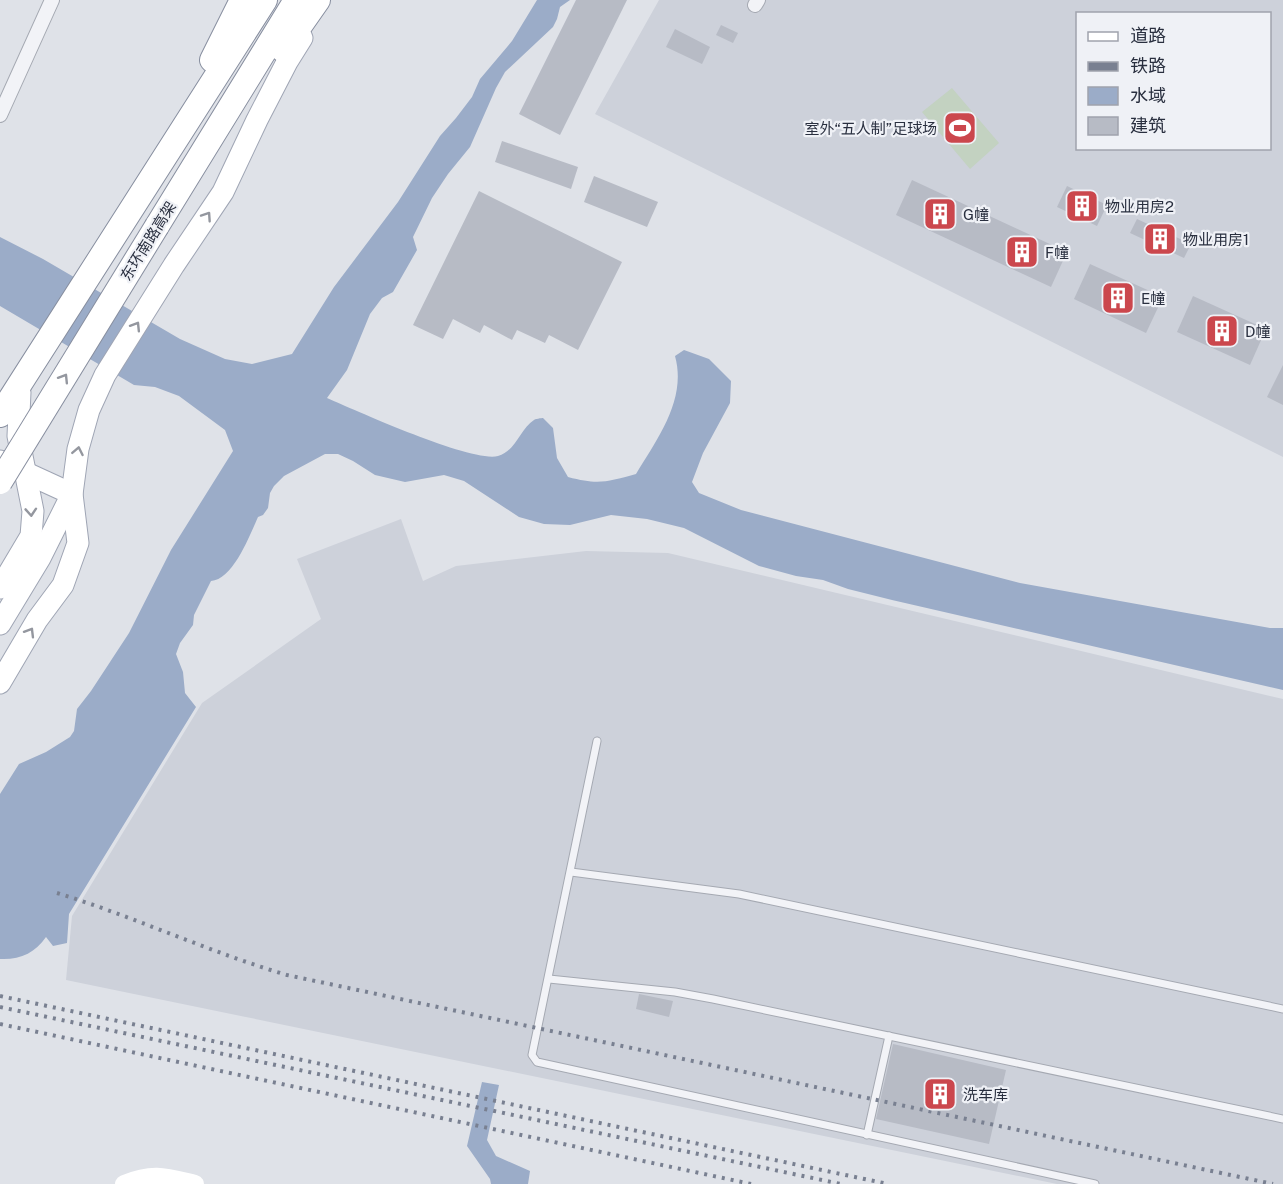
<svg xmlns="http://www.w3.org/2000/svg" width="1283" height="1184" viewBox="0 0 1283 1184" font-family="'Public Sans','Noto Sans SC',sans-serif">
  <rect width="100%" height="100%" fill="#dfe2e8"/>
  <!-- built -->
  <g fill="#cdd1da" fill-rule="evenodd">
    <path d="M659 0H1283V457L595 114ZM1078 14H1270V148H1078Z"/>
    <path d="M401 519 423 581 456 566 586 551 668 553 1283 699V1184H1057L66 980 72 916 202 703 321 619 297 559Z"/>
  </g>
  <!-- green -->
  <path fill="#c3d2c1" d="M952 88 999 143 970 169 922 112Z"/>
  <!-- water -->
  <g fill="#9bacc8">
    <path d="M537 0H570L560 7 557 19 553 27 505 72 496 88 470 147 448 174 432 198 413 237 417 250 393 292 382 298 370 314 347 370 327 398C357 411 472 463 498 456 516 451 520 429 534 420 534 419 542 418 543 418L553 428 557 458 568 477C598 485 607 482 636 474 658 438 687 399 675 356L684 350 709 359 731 381 730 403 703 453 692 482 699 493 741 510 1020 583 1270 628H1283V690L892 600 848 589 823 580 796 576 759 566 684 528 647 519 611 515 570 525 544 524 519 517 464 481 444 475 405 482 375 475 353 461 338 454H325L284 476 274 486 270 493 268 508 263 515 258 517C250 535 233 580 211 581L194 615 193 625 180 643 176 654 183 672 185 693 196 707 69 914 67 943 53 946 46 937C35 953 20 960 0 959V794L19 764 46 752 70 737 74 731 77 709 91 691 129 633 171 550 233 451 225 430 179 396 155 387 134 385 0 306V237L43 259 180 339 225 359 252 364 292 354 334 287 398 202 440 136 456 118 472 97 480 79 512 41Z"/>
    <path d="M482 1082 499 1085 487 1140 496 1156 530 1171 528 1184H491L490 1179 467 1146Z"/>
  </g>
  <!-- building -->
  <g fill="#b7bbc5">
    <path d="M576 0H627L560 135 519 114Z"/>
    <path d="M721 25 738 33 733 43 716 35Z"/>
    <path d="M675 29 710 47 702 64 666 47Z"/>
    <path d="M502 141 578 167 571 189 495 162Z"/>
    <path d="M594 176 658 202 647 227 584 202Z"/>
    <path d="M912 180 1067 252 1051 287 896 215Z"/>
    <path d="M1067 186 1107 205 1097 226 1057 207Z"/>
    <path d="M479 191 622 262 578 350 549 335 545 343 517 330 512 340 484 325 480 333 453 319 443 339 413 325Z"/>
    <path d="M1137 219 1191 244 1184 258 1130 233Z"/>
    <path d="M1090 264 1163 297 1146 333 1074 299Z"/>
    <path d="M1193 296 1266 329 1250 365 1177 332Z"/>
    <path d="M1283 365V405L1267 397Z"/>
    <path d="M639 994 673 1001 669 1017 636 1009Z"/>
    <path d="M893 1044 1006 1070 989 1144 876 1119Z"/>
  </g>
  <g fill="none" stroke-linecap="round" stroke-linejoin="round">
    <!-- lane casing -->
    <g stroke="#a5a9b2" stroke-width="9">
      <g id="lane">
        <path d="M597 741 532 1055 537 1062 1095 1184"/>
        <path d="M571 872 739 894 1283 1009"/>
        <path d="M549 979 675 992 713 999 1283 1119"/>
        <path d="M867 1135 889 1036"/>
      </g>
    </g>
    <!-- street casing -->
    <g stroke="#a5a9b2" stroke-width="16">
      <g id="street">
        <path d="M755 5 758 0"/>
        <path d="M0 115 52 0"/>
      </g>
    </g>
    <!-- primary casing -->
    <g stroke="#9fa5b4" stroke-width="23">
      <g id="primary">
        <path d="M0 461 72 494 40 558 0 624"/>
        <path d="M0 588 31 536 33 511 18 436 20 392"/>
        <path d="M0 683 37 620 63 585 78 543 72 494 78 449 89 410 105 375 174 265 223 192 257 120 287 62 302 38"/>
      </g>
    </g>
    <!-- highway casing -->
    <g stroke="#878e9f" stroke-width="26">
      <g id="highway">
        <path d="M283 50 318 0"/>
        <path d="M212 60 242 0"/>
        <path d="M157 226 296 0"/>
        <path d="M0 415 265 0"/>
      </g>
    </g>
    <!-- lane -->
    <use href="#lane" stroke="#f2f3f7" stroke-width="7"/>
    <!-- street -->
    <use href="#street" stroke="#f2f3f7" stroke-width="14"/>
    <!-- secondary -->
    <path stroke="#fff" stroke-width="18" d="M124 1184C154 1172 166 1177 195 1184"/>
    <!-- primary -->
    <use href="#primary" stroke="#fff" stroke-width="21"/>
    <!-- highway -->
    <use href="#highway" stroke="#fff" stroke-width="24"/>
    <!-- rail -->
    <g stroke="#798091" stroke-width="4" stroke-dasharray="3 6" stroke-linecap="butt">
      <path d="M57 893C135 917 209 952 287 975L1273 1184"/>
      <path d="M0 996 888 1184"/>
      <path d="M0 1007 841 1184"/>
      <path d="M0 1024 751 1184"/>
    </g>
    <!-- highway-bridge casing -->
    <g stroke="#878e9f" stroke-width="26" stroke-linecap="butt">
      <path id="highway-bridge" d="M0 482 157 226"/>
    </g>
    <!-- highway-bridge -->
    <use href="#highway-bridge" stroke="#fff" stroke-width="24"/>
  </g>
  <!-- one-way arrows -->
  <defs><path id="oneway-chevron" d="M-2-3.5L2.5 0L-2 3.5" fill="none" stroke-width="1.6" stroke-linecap="round" stroke-linejoin="round" transform="scale(1.5)"/></defs>
  <g stroke="#94979f">
    <use href="#oneway-chevron" transform="translate(207 216) rotate(-56)"/>
    <use href="#oneway-chevron" transform="translate(136 326) rotate(-58)"/>
    <use href="#oneway-chevron" transform="translate(64 378) rotate(-58)"/>
    <use href="#oneway-chevron" transform="translate(78 451) rotate(-79)"/>
    <use href="#oneway-chevron" transform="translate(31 512) rotate(86)"/>
    <use href="#oneway-chevron" transform="translate(30 632) rotate(-59)"/>
  </g>
  <!-- icons -->
  <defs>
    <g id="stadium-square" transform="scale(1.725)"><rect x="-9" y="-9" width="18" height="18" rx="4" fill="#cb474d" stroke="#eff1f6"/><path d="M0-5a6.5 5 0 1 0 0 10a6.5 5 0 1 0 0-10ZM-3.5-1.8h7v3.6h-7Z" fill="#fff"/></g>
    <g id="building-square" transform="scale(1.725)"><rect x="-9" y="-9" width="18" height="18" rx="4" fill="#cb474d" stroke="#eff1f6"/><path d="M-4-6H4V6H1V3H-1V6H-4ZM-2.5-4.3h1.7v1.8h-1.7ZM.8-4.3h1.7v1.8H.8ZM-2.5-1h1.7V.8h-1.7ZM.8-1h1.7V.8H.8Z" fill="#fff"/></g>
  </defs>
  <g fill-rule="evenodd">
    <use href="#stadium-square" x="960" y="128"/>
    <use href="#building-square" x="1082" y="206"/>
    <use href="#building-square" x="940" y="214"/>
    <use href="#building-square" x="1160" y="239"/>
    <use href="#building-square" x="1022" y="252"/>
    <use href="#building-square" x="1118" y="298"/>
    <use href="#building-square" x="1222" y="331"/>
    <use href="#building-square" x="940" y="1094"/>
  </g>
  <g text-anchor="middle" dominant-baseline="central" stroke-width="4.5" stroke-linejoin="round" paint-order="stroke">
    <!-- poi labels -->
    <g font-size="15" fill="#292f3f" stroke="#eff1f6" text-anchor="start">
      <text x="937" y="128" text-anchor="end">室外“五人制”足球场</text>
      <text x="1105" y="206">物业用房2</text>
      <text x="963" y="214">G幢</text>
      <text x="1183" y="239">物业用房1</text>
      <text x="1045" y="252">F幢</text>
      <text x="1141" y="298">E幢</text>
      <text x="1245" y="331">D幢</text>
      <text x="963" y="1094">洗车库</text>
    </g>
    <!-- street labels -->
    <g font-size="15" fill="#292f3f" stroke="#eff1f6">
      <text transform="translate(148 241) rotate(-58)">东环南路高架</text>
    </g>
  </g>
  <!-- legend -->
  <rect x="1076" y="12" width="195" height="138" fill="#eff1f6" stroke="#a0a3ad" stroke-width="1.5"/>
  <rect x="1088" y="32" width="30" height="9" fill="#ffffff" stroke="#a0a3ad" stroke-width="1.5"/>
  <text x="1130" y="42" font-size="18" fill="#292f3f">道路</text>
  <rect x="1088" y="62" width="30" height="9" fill="#798091" stroke="#a0a3ad" stroke-width="1.5"/>
  <text x="1130" y="72" font-size="18" fill="#292f3f">铁路</text>
  <rect x="1088" y="87" width="30" height="18" fill="#9bacc8" stroke="#a0a3ad" stroke-width="1.5"/>
  <text x="1130" y="102" font-size="18" fill="#292f3f">水域</text>
  <rect x="1088" y="117" width="30" height="18" fill="#b7bbc5" stroke="#a0a3ad" stroke-width="1.5"/>
  <text x="1130" y="132" font-size="18" fill="#292f3f">建筑</text>
</svg>
